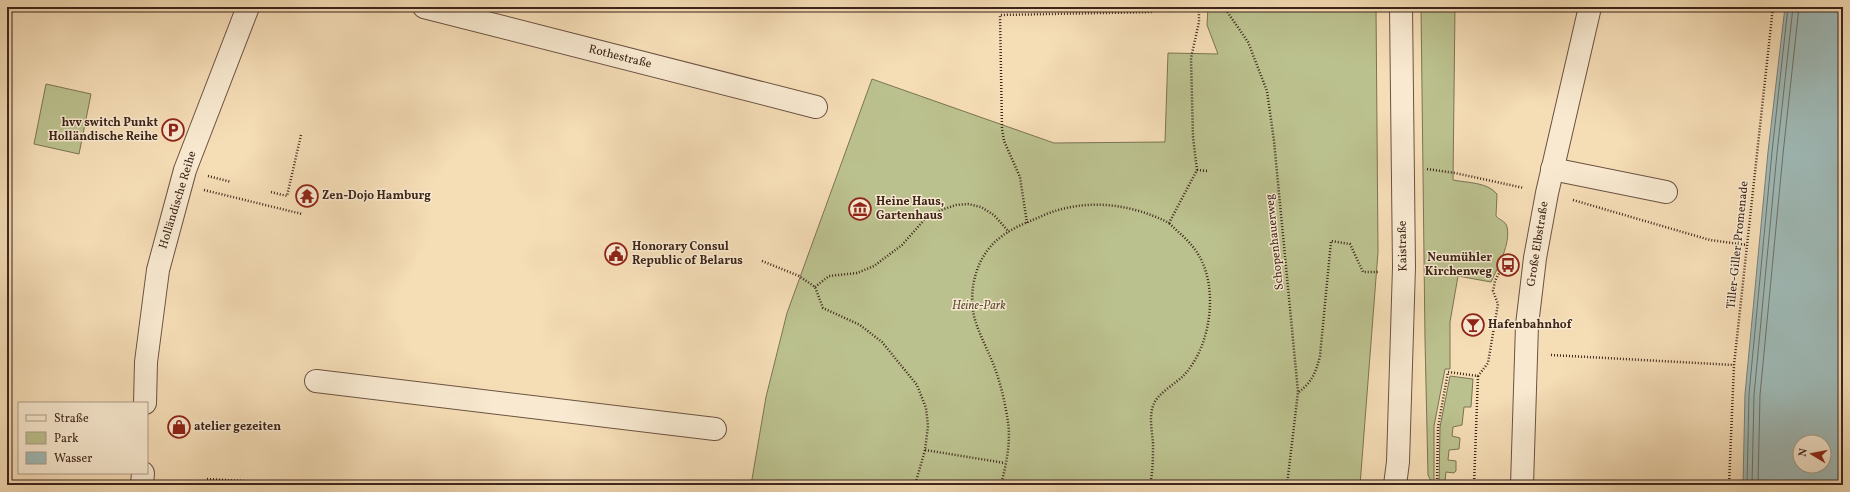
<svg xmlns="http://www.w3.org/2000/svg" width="1850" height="492" viewBox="0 0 1850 492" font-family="Vollkorn,serif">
  <rect width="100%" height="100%" fill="#f5ddb6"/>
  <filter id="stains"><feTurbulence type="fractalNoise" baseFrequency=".005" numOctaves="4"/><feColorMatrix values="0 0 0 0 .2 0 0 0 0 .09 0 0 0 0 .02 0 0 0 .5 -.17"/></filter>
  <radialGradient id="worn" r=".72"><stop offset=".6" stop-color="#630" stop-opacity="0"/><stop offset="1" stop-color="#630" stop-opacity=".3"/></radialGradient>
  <!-- green -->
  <g fill="#bbc18e" stroke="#7c7354">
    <path d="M1208 7H1376L1378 252 1360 485H751L766 397 787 313 872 79 1054 143 1165 142 1168 53 1218 54 1207 25Z"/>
    <path d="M1421 7H1455L1453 180C1468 183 1487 182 1497 194L1496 216C1499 220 1506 221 1507 227 1511 243 1498 267 1491 282L1458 276 1450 322V369H1445L1434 426V483H1432L1428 475 1425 340Z"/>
    <path d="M46 84 91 94 79 154 34 144Z"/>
    <path d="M1450 376 1473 379 1471 407H1464L1462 425 1453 427 1452 436 1460 438 1459 449 1449 450 1448 460 1456 461V471L1454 473 1446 472 1445 481 1454 482 1456 485H1439L1440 427Z"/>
  </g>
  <!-- water -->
  <path fill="#9fbab7" stroke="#787e78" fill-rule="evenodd" d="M1785 7H1843V485H1743L1745 394 1768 152ZM1800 442H1824V466H1800Z"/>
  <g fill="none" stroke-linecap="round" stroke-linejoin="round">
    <!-- shore -->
    <g stroke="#6e7068" stroke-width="1">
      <path d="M1747 485 1749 394 1772 152 1788 7"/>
      <path d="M1752 485 1754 395 1777 153 1793 7"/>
      <path d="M1758 485 1760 395 1783 154 1799 7"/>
    </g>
    <!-- minor casing -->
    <g stroke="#6b5341" stroke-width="24">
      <g id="minor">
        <path d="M424 7 816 107"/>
        <path d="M1552 169 1666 192"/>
        <path d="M316 381 715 429"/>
        <path d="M145 403 146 362 158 270 185 170 248 7"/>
        <path d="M142 485 143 473"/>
        <path d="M1395 485 1398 462 1404 267 1401 7"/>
        <path d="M1522 485 1527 325 1535 258 1547 193 1590 7"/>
      </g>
    </g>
    <!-- path -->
    <g stroke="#3d251a" stroke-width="2.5" stroke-dasharray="1 2" stroke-linecap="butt">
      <path d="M1224 7 1248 42 1267 91 1274 141 1298 392 1287 485"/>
      <path d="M1427 169 1455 173 1524 188"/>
      <path d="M1197 170 1208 171"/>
      <path d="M208 176 231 182"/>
      <path d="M204 190 302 214"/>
      <path d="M271 192 287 196 301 135"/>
      <path d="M1573 200 1710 240 1747 245"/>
      <path d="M1027 223 1020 177 1004 141 1002 129 1000 15 1154 12"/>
      <path d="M762 261 799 276 815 287 823 308 860 325 882 342 917 385 926 408 928 426 925 450 915 485"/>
      <path d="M815 287 829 276 857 273 874 266 902 245 925 219 941 210 956 205 968 204 981 207 994 215 1009 232"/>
      <path d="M1551 355 1734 365"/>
      <path d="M1299 392C1312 382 1316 372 1320 356L1331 241 1350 244 1363 272H1379"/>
      <path d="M925 450 1005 463"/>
      <path d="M207 479 262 482"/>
      <path d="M1001 485C1006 465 1011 443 1008 422 1005 402 1000 380 992 361 986 346 978 332 974 316 968 288 977 254 1001 237 1013 227 1029 222 1044 215 1085 198 1130 203 1169 223L1197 170 1193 137 1191 58 1199 22V7"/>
      <path d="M1150 485C1153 471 1153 457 1153 443 1152 431 1149 417 1153 406 1157 393 1176 384 1185 374 1211 345 1219 288 1198 254 1191 242 1179 233 1169 223"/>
      <path d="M1437 485 1438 427 1448 372 1478 376 1488 363 1498 304 1493 291 1495 281 1506 259 1510 256"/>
      <path d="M1474 485 1478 376"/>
      <path d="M1729 485 1734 365 1773 7"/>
    </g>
    <!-- minor -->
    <use href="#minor" stroke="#f8e9d0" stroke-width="22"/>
  </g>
  <!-- icons -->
  <defs>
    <g id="parking-ring" transform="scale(1.15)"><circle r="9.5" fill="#f8e9d0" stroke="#8f2418" stroke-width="1.5"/><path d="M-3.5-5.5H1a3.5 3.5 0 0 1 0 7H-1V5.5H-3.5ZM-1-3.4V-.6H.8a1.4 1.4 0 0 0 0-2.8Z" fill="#8f2418"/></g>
    <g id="temple-ring" transform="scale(1.15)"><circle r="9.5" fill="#f8e9d0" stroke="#8f2418" stroke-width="1.5"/><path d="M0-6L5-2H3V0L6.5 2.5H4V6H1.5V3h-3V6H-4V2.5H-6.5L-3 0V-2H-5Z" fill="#8f2418"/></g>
    <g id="museum-ring" transform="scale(1.15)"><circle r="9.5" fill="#f8e9d0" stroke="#8f2418" stroke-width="1.5"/><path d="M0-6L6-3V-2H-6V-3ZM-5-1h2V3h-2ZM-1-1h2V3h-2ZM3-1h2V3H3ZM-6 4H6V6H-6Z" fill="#8f2418"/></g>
    <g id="civic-ring" transform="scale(1.15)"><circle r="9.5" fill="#f8e9d0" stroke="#8f2418" stroke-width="1.5"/><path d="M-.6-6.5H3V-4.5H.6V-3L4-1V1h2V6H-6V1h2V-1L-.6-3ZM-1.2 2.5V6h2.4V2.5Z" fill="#8f2418"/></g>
    <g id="bus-ring" transform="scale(1.15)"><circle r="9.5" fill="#f8e9d0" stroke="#8f2418" stroke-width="1.5"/><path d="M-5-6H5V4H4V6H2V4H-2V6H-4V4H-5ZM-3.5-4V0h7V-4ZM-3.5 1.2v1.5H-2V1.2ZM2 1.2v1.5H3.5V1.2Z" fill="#8f2418"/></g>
    <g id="bar-ring" transform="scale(1.15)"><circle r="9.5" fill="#f8e9d0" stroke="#8f2418" stroke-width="1.5"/><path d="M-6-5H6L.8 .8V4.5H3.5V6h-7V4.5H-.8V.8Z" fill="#8f2418"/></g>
    <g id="shop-ring" transform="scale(1.15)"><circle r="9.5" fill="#f8e9d0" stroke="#8f2418" stroke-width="1.5"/><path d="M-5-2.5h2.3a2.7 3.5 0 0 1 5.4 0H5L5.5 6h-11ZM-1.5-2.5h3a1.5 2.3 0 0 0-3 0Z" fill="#8f2418"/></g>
  </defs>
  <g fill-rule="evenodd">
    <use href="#parking-ring" x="173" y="130"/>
    <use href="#temple-ring" x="307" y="196"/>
    <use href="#museum-ring" x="860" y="209"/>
    <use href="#civic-ring" x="616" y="254"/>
    <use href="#bus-ring" x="1508" y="265"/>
    <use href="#bar-ring" x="1473" y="325"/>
    <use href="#shop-ring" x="179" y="427"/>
  </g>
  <g text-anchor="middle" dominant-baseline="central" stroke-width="3" stroke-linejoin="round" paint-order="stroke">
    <!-- street labels -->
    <g font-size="12" fill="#3d251a" stroke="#f8e9d0">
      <text transform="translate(620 57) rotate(14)">Rothestraße</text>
      <text transform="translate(178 200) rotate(-73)">Holländische Reihe</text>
      <text transform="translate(1275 242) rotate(-96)">Schopenhauerweg</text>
      <text transform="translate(1538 244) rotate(-81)">Große Elbstraße</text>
      <text transform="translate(1738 245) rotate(-84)">Tiller-Giller-Promenade</text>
      <text transform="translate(1403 246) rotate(-91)">Kaistraße</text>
    </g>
    <!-- poi labels -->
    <g font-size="12" font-weight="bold" fill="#3d251a" stroke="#f8e9d0" text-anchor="start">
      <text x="158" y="123" text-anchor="end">hvv switch Punkt<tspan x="158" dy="14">Holländische Reihe</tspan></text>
      <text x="322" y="196">Zen-Dojo Hamburg</text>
      <text x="876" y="202">Heine Haus,<tspan x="876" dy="14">Gartenhaus</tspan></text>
      <text x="632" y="247">Honorary Consul<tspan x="632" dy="14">Republic of Belarus</tspan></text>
      <text x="1492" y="258" text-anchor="end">Neumühler<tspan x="1492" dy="14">Kirchenweg</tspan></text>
      <text x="1488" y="325">Hafenbahnhof</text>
      <text x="194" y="427">atelier gezeiten</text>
    </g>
    <!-- park labels -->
    <g font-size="12" font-style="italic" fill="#5c4c37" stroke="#f8e9d0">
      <text x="979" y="306">Heine-Park</text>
    </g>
  </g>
  <!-- margin -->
  <rect width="1850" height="492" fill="none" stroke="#f5ddb6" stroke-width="24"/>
  <rect x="8" y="8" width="1834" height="476" fill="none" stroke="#3d251a" stroke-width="2"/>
  <rect x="12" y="12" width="1826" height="468" fill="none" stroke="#3d251a"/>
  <!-- legend -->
  <rect x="18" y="402" width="130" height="72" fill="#f8e9d0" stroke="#ad9b87"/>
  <rect x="26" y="415" width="20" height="6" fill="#f8e9d0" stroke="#ad9b87"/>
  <text x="54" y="422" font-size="12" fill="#3d251a">Straße</text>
  <rect x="26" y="432" width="20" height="12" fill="#bbc18e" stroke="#ad9b87"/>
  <text x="54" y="442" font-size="12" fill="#3d251a">Park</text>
  <rect x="26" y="452" width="20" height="12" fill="#9fbab7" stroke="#ad9b87"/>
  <text x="54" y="462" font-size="12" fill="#3d251a">Wasser</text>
  <!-- north arrow -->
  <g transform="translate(1812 454) rotate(280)"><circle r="19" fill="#f8e9d0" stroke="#ad9b87"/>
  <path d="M0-3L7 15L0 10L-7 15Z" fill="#8f2418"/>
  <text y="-6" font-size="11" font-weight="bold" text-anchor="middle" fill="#3d251a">N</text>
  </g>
  <rect width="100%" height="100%" filter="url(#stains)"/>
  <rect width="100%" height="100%" fill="url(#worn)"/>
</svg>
